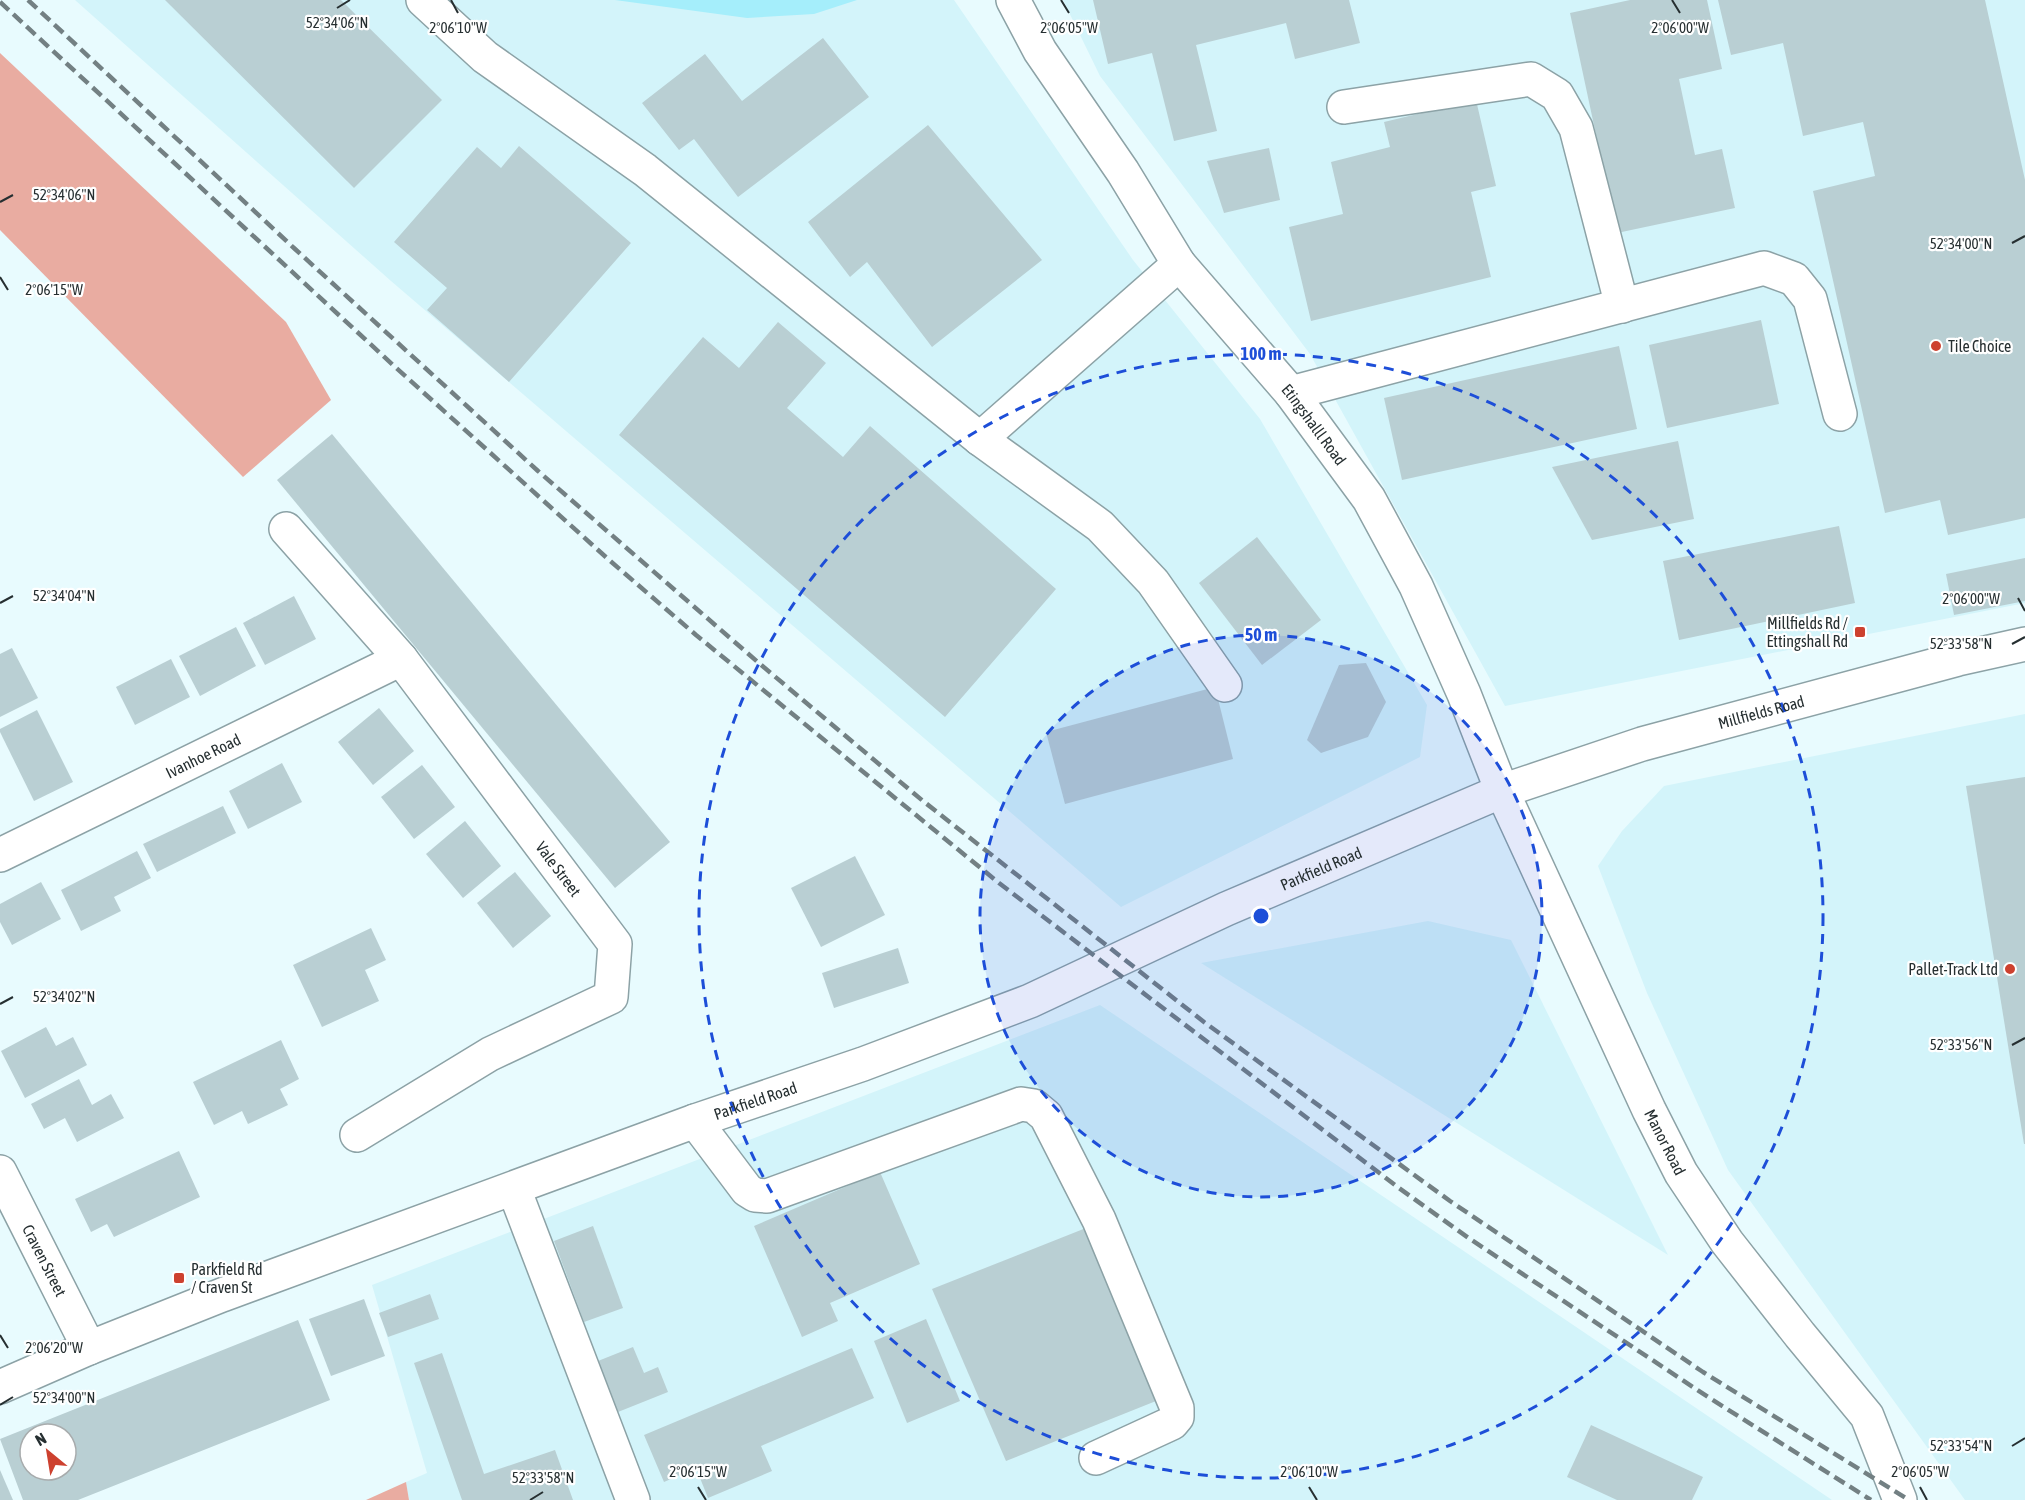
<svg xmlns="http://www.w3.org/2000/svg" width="2025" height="1500" viewBox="0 0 2025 1500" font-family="'Asap Condensed',sans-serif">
  <rect width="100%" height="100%" fill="#e8fbfe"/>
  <!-- built -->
  <g fill="#d3f4fa">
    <path d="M75 0H954L1133 260 1260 419 1427 705 1420 757 1121 907 391 281Z"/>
    <path d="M1063 0H2025V603L1505 706 1310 354 1100 76Z"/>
    <path d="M2025 714V1500H1965L1728 1170 1647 993 1598 866 1622 831 1664 786Z"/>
    <path d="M1428 921 1511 940 1668 1255 1201 963Z"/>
    <path d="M1100 1005 1832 1500H409L406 1482 427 1473 372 1285Z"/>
  </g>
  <!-- forest -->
  <g fill="#e9aca1">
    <path d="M0 53 286 322 331 400 243 477 0 230Z"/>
    <path d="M406 1482 409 1500H366Z"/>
  </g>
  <!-- water -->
  <path fill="#a5eefb" d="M615 0H857L814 14 747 18Z"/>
  <!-- building -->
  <g fill="#b9cfd3" fill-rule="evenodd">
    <path d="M165 0H341L442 100 354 188Z"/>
    <path d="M1093 0H1349L1360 43 1295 59 1286 23 1196 45 1217 131 1174 141 1152 53 1108 64Z"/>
    <path d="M1630 0H1707L1722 69 1679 79 1695 155 1722 149 1735 208 1617 233 1570 13Z"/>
    <path d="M1718 0H1985L2025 180V518L1948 535 1940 500 1885 513 1813 191 1875 176 1863 122 1803 136 1783 43 1731 55Z"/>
    <path d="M823 38 869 97 738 197 694 139 679 150 642 103 705 54 742 101Z"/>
    <path d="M1476 100 1496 186 1471 192 1491 277 1311 321 1289 227 1343 214 1331 162 1390 147 1384 122Z"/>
    <path d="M928 125 1042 260 932 347 867 262 850 277 808 222Z"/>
    <path d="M519 146 631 243 509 382 427 310 447 288 394 242 477 147 501 168Z"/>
    <path d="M1269 148 1280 200 1224 213 1207 161Z"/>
    <path d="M1761 320 1779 404 1667 428 1649 345Z"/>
    <path d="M778 322 826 363 787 408 843 457 870 426 1056 589 945 717 619 435 703 337 739 368Z"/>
    <path d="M1619 346 1637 429 1402 480 1384 398Z"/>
    <path d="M332 434 670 842 615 888 277 480Z"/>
    <path d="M1678 441 1694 519 1592 540 1552 467Z"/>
    <path d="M1839 526 1855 603 1679 640 1663 561Z"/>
    <path d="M1257 537 1321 620 1262 665 1199 583Z"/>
    <path d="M2025 558V601L1954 615 1946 574Z"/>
    <path d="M294 596 316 639 265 665 243 623Z"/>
    <path d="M236 627 256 666 200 696 179 656Z"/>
    <path d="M12 648 38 698 0 717V654Z"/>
    <path d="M171 659 190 697 135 725 116 687Z"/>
    <path d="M1366 663 1386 702 1368 737 1321 753 1307 740 1339 665Z"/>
    <path d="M1215 687 1233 759 1065 804 1046 732Z"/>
    <path d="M379 708 414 751 373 785 338 742Z"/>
    <path d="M37 710 73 782 34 801 0 732V729Z"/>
    <path d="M282 763 302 802 248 829 229 791Z"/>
    <path d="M422 765 455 807 414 839 381 797Z"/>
    <path d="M2025 777V1144H2024L1966 786Z"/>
    <path d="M223 806 236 833 157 872 143 844Z"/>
    <path d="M465 821 501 866 463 898 426 854Z"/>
    <path d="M137 851 151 878 114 897 121 911 81 931 61 890Z"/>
    <path d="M855 856 885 915 821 947 791 888Z"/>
    <path d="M515 872 551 916 513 948 477 903Z"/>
    <path d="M41 882 61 919 12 945 0 922V904Z"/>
    <path d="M371 928 386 960 365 970 379 1001 322 1027 293 965Z"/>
    <path d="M898 948 909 983 834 1008 822 973Z"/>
    <path d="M46 1027 56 1046 73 1037 87 1065 25 1098 1 1051Z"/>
    <path d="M281 1040 299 1079 280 1089 288 1105 248 1124 242 1111 214 1125 193 1082Z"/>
    <path d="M79 1079 92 1105 111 1094 124 1118 77 1142 65 1118 44 1129 31 1104Z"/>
    <path d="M179 1151 200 1197 114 1237 107 1224 91 1232 75 1199Z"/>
    <path d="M880 1172 920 1264 830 1303 838 1321 802 1337 754 1226Z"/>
    <path d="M593 1226 623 1308 584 1322 554 1241Z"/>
    <path d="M1091 1226 1161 1399 1006 1461 932 1289Z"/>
    <path d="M430 1294 439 1319 388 1337 379 1313Z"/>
    <path d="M364 1299 385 1356 331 1376 309 1319Z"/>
    <path d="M926 1319 960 1401 907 1423 874 1341Z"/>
    <path d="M298 1320 330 1400 78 1500H23L0 1439ZM30 1434H66V1470H30Z"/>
    <path d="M633 1347 644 1373 658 1367 668 1392 618 1412 598 1361Z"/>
    <path d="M852 1348 874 1398 761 1446 772 1471 708 1498 696 1468 664 1482 644 1435Z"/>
    <path d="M442 1353 484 1474 555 1450 573 1500H462L414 1363Z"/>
    <path d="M1591 1425 1703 1477 1692 1500H1617L1567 1477Z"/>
    <path d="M0 1470 13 1500H0Z"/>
  </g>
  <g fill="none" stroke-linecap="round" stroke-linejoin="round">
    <!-- minor casing -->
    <g stroke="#8ca2a6" stroke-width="36">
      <g id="minor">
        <path d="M423 0 485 57 645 170 980 439 1100 526 1153 582 1225 685"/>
        <path d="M1344 107 1531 79 1557 95 1576 128 1622 306"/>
        <path d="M1291 393 1764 268 1794 279 1810 299 1840 414"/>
        <path d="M980 439 1179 264"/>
        <path id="s1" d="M286 529 401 659 615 944 611 997 490 1054 357 1135"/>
        <path id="s2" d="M0 855 401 659"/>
        <path d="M695 1121 747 1190 755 1195 767 1196 1021 1104 1034 1106 1046 1116 1099 1220 1177 1408V1417L1172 1423 1096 1458"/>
        <path id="s3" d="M0 1172 89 1348"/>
        <path d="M514 1189 633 1500"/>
      </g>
    </g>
    <!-- major casing -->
    <g stroke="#8ca2a6" stroke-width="36">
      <g id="major">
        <path id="s4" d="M1013 0 1040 51 1123 172 1179 264 1291 393 1369 499 1416 586 1464 694 1502 791 1649 1110 1681 1173 1727 1242 1800 1335 1867 1416 1900 1500"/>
        <path id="s5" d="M0 1387 89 1348 222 1295 695 1121 863 1064 1030 1001 1226 909 1502 791 1642 744 1958 659 2025 644"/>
      </g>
    </g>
    <!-- minor -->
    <use href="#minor" stroke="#fff" stroke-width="33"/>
    <!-- major -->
    <use href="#major" stroke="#fff" stroke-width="33"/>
    <!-- rail -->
    <g stroke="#738083" stroke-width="4.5" stroke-dasharray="12 6" stroke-linecap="butt">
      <path d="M28 0 295 249 538 471 760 664 923 801 1204 1022 1450 1201 1703 1372 1909 1500"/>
      <path d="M0 2 393 365 608 559 696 635 999 883 1399 1188 1470 1239 1708 1397 1871 1500"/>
    </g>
  </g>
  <!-- ticks -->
  <path fill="none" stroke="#262f31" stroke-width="2" d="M451 0 458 13M1061 0 1069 13M1672 0 1680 13M337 8 350 0M0 202 13 195M2012 243 2025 236M0 277 8 290M2018 598 2025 611M0 603 13 596M2012 644 2025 637M0 1004 13 997M2012 1045 2025 1038M0 1335 8 1348M0 1405 13 1397M2012 1446 2025 1438M698 1487 706 1500M1309 1487 1317 1500M1920 1487 1927 1500M530 1500 543 1492"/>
  <!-- distance rings -->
  <circle cx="1261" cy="916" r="281" fill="#1d4ed8" fill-opacity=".12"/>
  <g fill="none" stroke="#1d4ed8" stroke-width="3" stroke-dasharray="10 8">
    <circle cx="1261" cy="916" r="281"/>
    <circle cx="1261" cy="916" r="562"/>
  </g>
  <!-- markers -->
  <g fill="#cd412f" stroke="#fff" stroke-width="2">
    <circle cx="1936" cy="346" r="6"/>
    <rect x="1854" y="626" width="12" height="12" rx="3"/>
    <circle cx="2010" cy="969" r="6"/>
    <rect x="173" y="1272" width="12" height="12" rx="3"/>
  </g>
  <g text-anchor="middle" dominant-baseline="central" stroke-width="4.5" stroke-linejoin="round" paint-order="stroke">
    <!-- poi labels -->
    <g font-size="16" fill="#262f31" stroke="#fff" text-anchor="start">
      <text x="1948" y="346">Tile Choice</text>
      <text x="1848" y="623" text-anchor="end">Millfields Rd /<tspan x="1848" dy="18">Ettingshall Rd</tspan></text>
      <text x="1998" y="969" text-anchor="end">Pallet-Track Ltd</text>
      <text x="191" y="1269">Parkfield Rd<tspan x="191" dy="18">/ Craven St</tspan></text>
    </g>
    <!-- street labels -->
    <g font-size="16" fill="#262f31" stroke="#fff">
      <text stroke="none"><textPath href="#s4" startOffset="522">Etingshalll Road</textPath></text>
      <text stroke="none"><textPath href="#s5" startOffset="1888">Millfields Road</textPath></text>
      <text stroke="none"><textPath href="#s2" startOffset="226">Ivanhoe Road</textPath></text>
      <text stroke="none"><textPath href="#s5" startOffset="1420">Parkfield Road</textPath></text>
      <text stroke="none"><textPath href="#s1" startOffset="436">Vale Street</textPath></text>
      <text stroke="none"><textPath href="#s5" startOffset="808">Parkfield Road</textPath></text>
      <text stroke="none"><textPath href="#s4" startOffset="1323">Manor Road</textPath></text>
      <text stroke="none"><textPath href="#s3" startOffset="99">Craven Street</textPath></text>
    </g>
  </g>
  <g font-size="15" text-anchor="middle" fill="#262f31" stroke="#fff" stroke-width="4.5" stroke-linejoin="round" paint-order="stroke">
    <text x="337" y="28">52°34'06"N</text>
    <text x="458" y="33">2°06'10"W</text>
    <text x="1069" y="33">2°06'05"W</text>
    <text x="1680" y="33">2°06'00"W</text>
    <text x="64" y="200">52°34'06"N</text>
    <text x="1961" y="249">52°34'00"N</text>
    <text x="54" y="295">2°06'15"W</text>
    <text x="64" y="601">52°34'04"N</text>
    <text x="1971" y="604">2°06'00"W</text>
    <text x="1961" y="649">52°33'58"N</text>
    <text x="64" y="1002">52°34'02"N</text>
    <text x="1961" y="1050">52°33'56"N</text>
    <text x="54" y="1353">2°06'20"W</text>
    <text x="64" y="1403">52°34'00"N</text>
    <text x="1961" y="1451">52°33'54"N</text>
    <text x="698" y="1477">2°06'15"W</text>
    <text x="1309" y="1477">2°06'10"W</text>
    <text x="1920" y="1477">2°06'05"W</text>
    <text x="543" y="1483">52°33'58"N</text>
  </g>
  <circle cx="1261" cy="916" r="9" fill="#1d4ed8" stroke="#fff" stroke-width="3"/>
  <g font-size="18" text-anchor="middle" font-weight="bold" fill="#1d4ed8" stroke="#fff" stroke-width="4.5" stroke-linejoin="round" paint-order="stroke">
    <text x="1261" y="360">100 m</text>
    <text x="1261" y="641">50 m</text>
  </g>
  <!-- north arrow -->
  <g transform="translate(48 1452) rotate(330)"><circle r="28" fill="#ffffff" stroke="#a8acad" stroke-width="1.5"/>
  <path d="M0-4.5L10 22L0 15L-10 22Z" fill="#cd412f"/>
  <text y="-9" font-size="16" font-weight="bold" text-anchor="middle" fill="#262f31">N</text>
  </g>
</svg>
